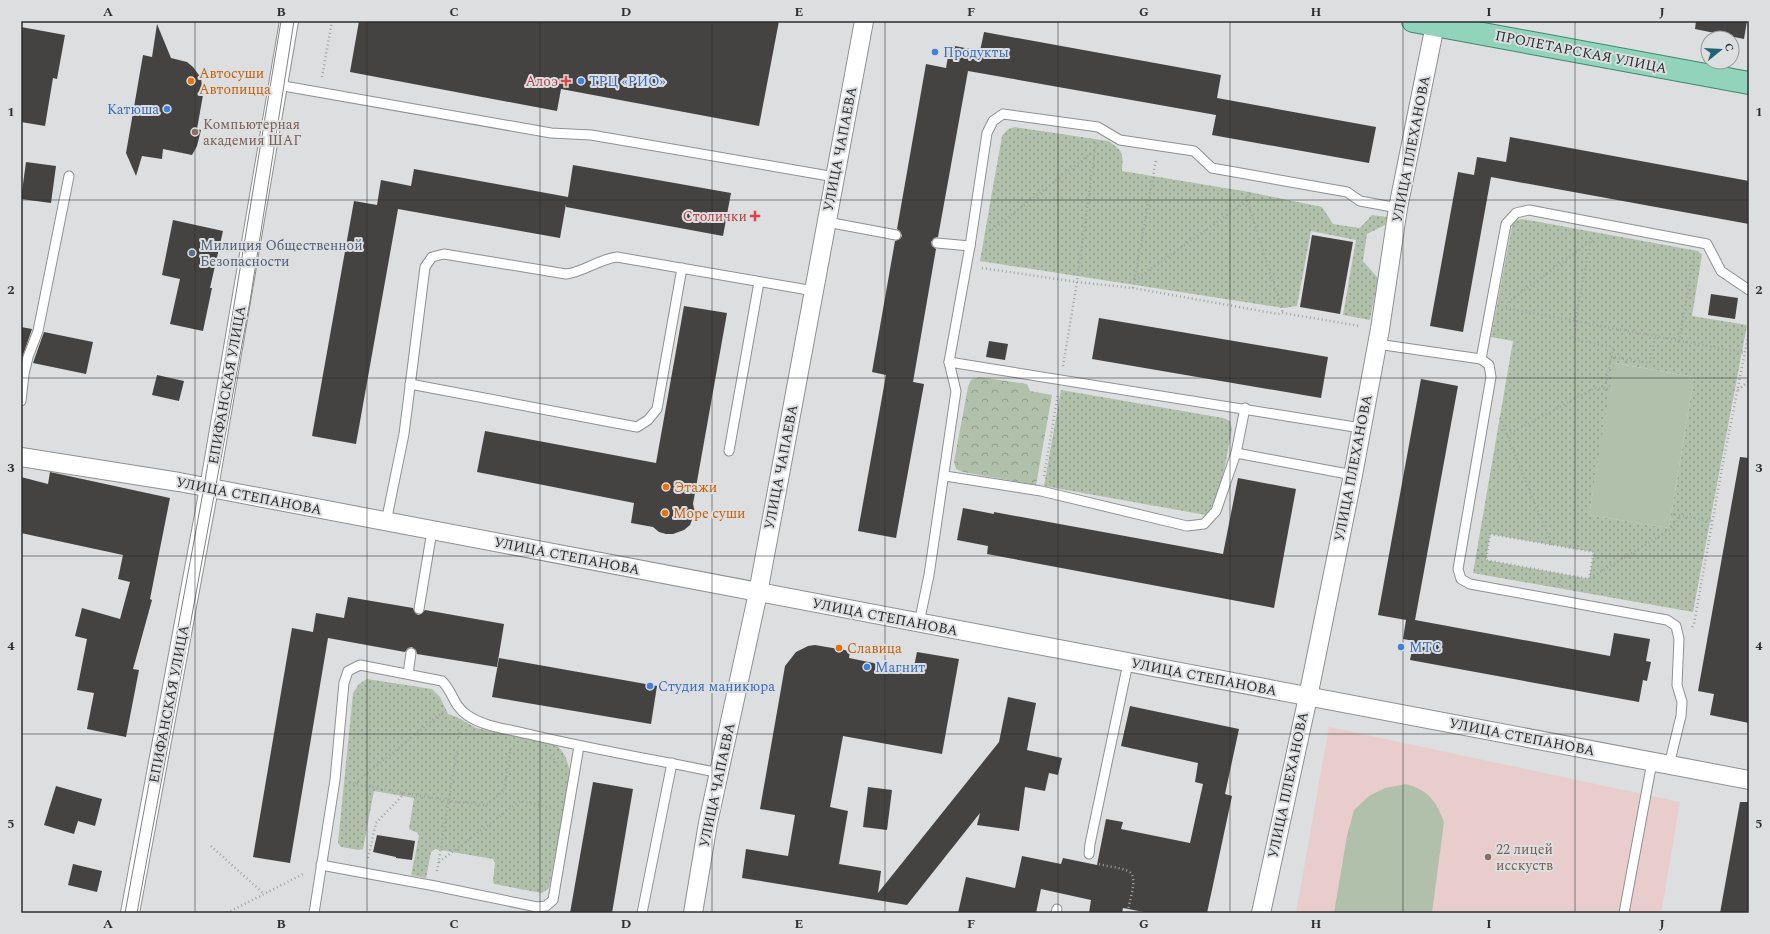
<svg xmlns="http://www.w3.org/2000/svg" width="1770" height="934" viewBox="0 0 1770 934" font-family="Spectral,serif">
  <defs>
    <pattern id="grass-dots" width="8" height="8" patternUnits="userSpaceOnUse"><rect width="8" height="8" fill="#b0c0aa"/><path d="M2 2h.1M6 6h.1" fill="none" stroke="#8f9c8b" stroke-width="1.8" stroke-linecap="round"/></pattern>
    <pattern id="forest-crowns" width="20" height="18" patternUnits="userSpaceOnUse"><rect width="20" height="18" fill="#b0c0aa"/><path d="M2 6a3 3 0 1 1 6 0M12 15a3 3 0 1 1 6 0" fill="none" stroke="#8f9c8b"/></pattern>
  </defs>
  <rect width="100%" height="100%" fill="#dcdee0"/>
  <!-- education -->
  <path fill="#e8cdcc" d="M1329 727 1680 802 1661 913H1296Z"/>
  <!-- grass -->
  <g fill="url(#grass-dots)" fill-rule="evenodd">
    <path d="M1015 127 1108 141C1124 151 1123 154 1122 171L1249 192 1322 207 1333 224 1360 228 1372 215 1387 217 1385 225 1367 234 1363 261 1378 278 1370 320 1343 315 1356 240 1311 231 1297 306 1284 308 980 261 1002 136 1008 129Z"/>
    <path d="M1522 219 1698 251 1702 255 1692 316 1747 325 1693 612 1473 573 1513 341 1491 337 1512 226 1515 221ZM1615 363 1694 377 1669 528 1589 515ZM1490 534 1594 552 1589 579 1486 560Z"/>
    <path d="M1061 390 1223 418 1230 421 1232 429 1217 508 1212 513 1206 515 1044 486Z"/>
    <path d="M367 679 432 689 440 697 448 714 457 717 476 728 555 744C565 752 568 761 570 774L549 888 542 893 494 884 493 881 495 863 493 859 435 849 431 852 426 878 411 875 419 836 418 833 409 829 414 798 374 791 363 849 359 850 341 847 338 843 353 693 359 684Z"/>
  </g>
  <!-- forest -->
  <path fill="url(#forest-crowns)" d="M979 377 1027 384 1030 391 1052 395 1036 485 963 472 956 469 954 462 968 387 971 380Z"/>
  <!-- garden -->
  <g fill="#b0c0aa">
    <path d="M1614 363 1694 377 1669 528 1589 515Z"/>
    <path d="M1406 784C1428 790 1436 801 1444 822L1432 913H1334L1347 836 1354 810 1369 796 1385 788Z"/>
  </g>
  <!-- building -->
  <g fill="#454342">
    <path d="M359 21H779L759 126 561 89 557 111 350 72Z"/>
    <path d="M1696 21H1747L1744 39 1695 29Z"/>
    <path d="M157 24 171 58 187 62 193 67 201 78 203 95 197 129 201 130 197 146 192 155 163 149 162 159 142 156 136 176 126 153 143 55 152 57Z"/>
    <path d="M21 27 65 35 57 79 53 78 45 126 21 122Z"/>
    <path d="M984 32 1221 75 1217 98 1376 127 1369 163 1212 135 1216 115 968 71 938 237 934 238 931 242 932 246 936 249 913 382 924 384 896 538 858 531 886 375 872 372 895 241 900 239 902 236 900 231 897 229 926 64 946 68 950 45 980 51Z"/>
    <path d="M1510 137 1749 181V224L1491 177 1463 332 1430 326 1458 172 1474 175 1477 157 1506 162Z"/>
    <path d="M26 162 56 166 51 203 21 199Z"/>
    <path d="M573 165 731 193 723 236 566 207V204L560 238 398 209 356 444 312 436 354 201 377 205 381 180 411 186 414 169 568 197Z"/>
    <path d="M173 220 223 231 210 288H212L203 331 170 324 180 279 162 275Z"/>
    <path d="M1312 235 1353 242 1340 314 1300 307Z"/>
    <path d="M1711 294 1738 298 1735 319 1708 315Z"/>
    <path d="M684 306 727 313 693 504 695 512 690 525 684 530 673 534H666L659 532 653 527 631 523 634 503 477 472 485 431 656 463Z"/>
    <path d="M1099 318 1328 357 1321 398 1092 359Z"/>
    <path d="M21 327 32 329 21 361Z"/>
    <path d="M44 332 93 342 86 374 33 363Z"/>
    <path d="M989 341 1008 344 1005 360 986 357Z"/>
    <path d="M157 375 184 381 179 401 152 395Z"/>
    <path d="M1421 379 1458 386 1415 620 1610 656 1614 633 1650 639 1646 661 1651 662 1647 681 1643 680 1639 702 1410 660 1414 641 1403 639 1406 620 1378 615Z"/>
    <path d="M1740 457 1749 458V723L1710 715 1714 694 1698 691Z"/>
    <path d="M50 472 170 498 150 599 152 600 133 669 139 670 126 737 87 729 94 693 77 690 87 639 75 636 82 608 120 619 130 582 118 579 123 555 21 533V477L48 484Z"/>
    <path d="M1238 478 1296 489 1274 608 987 554 988 546 957 540 963 508 994 514V512L1223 554Z"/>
    <path d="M348 597 413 608 415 613 418 615 421 614 425 610 504 624 497 667 417 654 416 650 412 647 408 648 405 652 328 638 290 863 253 857 292 628 313 632 316 613 344 618Z"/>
    <path d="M815 645 850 651 849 658 913 671 917 652 959 659 942 754 843 736 830 807 848 811 839 864 881 871 878 893 999 742 1008 697 1036 703 1027 750 1062 758 1058 775 1049 773 1045 791 1025 787 1019 831 977 825 980 813 907 905 742 878 746 849 788 856 795 815 760 809 785 666 796 652 808 646Z"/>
    <path d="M499 658 657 686 651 724 492 697Z"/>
    <path d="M1130 706 1239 729 1225 794 1232 796 1207 913H1149L1123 908 1122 913H1089L1091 900 1041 889 1036 913H958L966 877 1015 888 1022 856 1061 864 1063 858 1097 865 1106 819 1123 822 1121 829 1190 843 1203 784 1195 782 1198 763 1121 746Z"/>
    <path d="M593 782 633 789 612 913H570Z"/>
    <path d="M56 786 102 799 95 826 78 821 74 834 44 825Z"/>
    <path d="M868 787 892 790 887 830 863 827Z"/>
    <path d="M1740 802H1749V913H1720Z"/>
    <path d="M377 835 415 841 412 860 396 858V857L373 852Z"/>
    <path d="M73 864 102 871 97 892 68 885Z"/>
  </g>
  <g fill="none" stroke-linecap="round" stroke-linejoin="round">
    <!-- service casing -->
    <g stroke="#8e9091" stroke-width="11">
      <g id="service">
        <path d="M278 85 551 133 591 135 835 177"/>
        <path d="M827 222 896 235"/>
        <path d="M937 243 970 246"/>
        <path d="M1377 344 1481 359 1489 365 1491 377 1458 569 1461 579 1470 584 1667 620 1676 626 1679 639 1677 685 1682 702 1681 716 1669 765"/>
        <path d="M1481 359 1506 224 1516 213 1529 210 1707 244 1721 271 1749 290"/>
        <path d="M949 362 1361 428"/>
        <path d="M410 384 637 427 648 420 657 409 682 268"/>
        <path d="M21 401 24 374 28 357 38 331 69 176"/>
        <path d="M729 451 759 282"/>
        <path d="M1236 453 1353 475"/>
        <path d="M945 476 1041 491 1187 526 1204 524 1216 511 1236 453 1245 408"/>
        <path d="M386 522 404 434 425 267 432 257 444 254 566 274C584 272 599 259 617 257L814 291"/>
        <path d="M419 609 432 531"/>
        <path d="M919 623 929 575 956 391 949 362 970 246 987 133 993 121 1003 114 1098 127 1120 140 1194 151 1212 168 1347 192 1360 201 1398 208"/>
        <path d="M408 674 411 653"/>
        <path d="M1089 854 1090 844 1128 663"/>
        <path d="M321 865 435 886 537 907 546 906 553 900 579 746"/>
        <path d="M314 913 335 780 344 683 348 671 360 665 442 681C454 693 452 704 467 715 484 727 508 729 528 734 591 749 656 760 720 773"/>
        <path d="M642 913 672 763"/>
        <path d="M1056 913 1057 909"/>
        <path d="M1624 913 1652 762"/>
      </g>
    </g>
    <!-- minor casing -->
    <g stroke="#8e9091" stroke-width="20">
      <g id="minor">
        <path d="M21 457 179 482 1749 780"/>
        <path d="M130 913 209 488 289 21"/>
        <path d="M693 913 708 823 758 593 864 21"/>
        <path d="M1261 913 1308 697 1353 475 1380 329 1398 208 1435 25"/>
      </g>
    </g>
    <!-- primary casing -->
    <g stroke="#3e876c" stroke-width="24">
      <path id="primary" d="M1413 21 1749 83"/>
    </g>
    <!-- path -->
    <g stroke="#a2a3a5" stroke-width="2.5" stroke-dasharray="1 3" stroke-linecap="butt">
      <path d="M322 77 332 21"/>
      <path d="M1247 201 1249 189"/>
      <path d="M989 232 1094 151"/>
      <path d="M982 268 1077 282 1133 288 1278 314 1283 313 1360 326"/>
      <path d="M1135 280 1247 201 1283 313"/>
      <path d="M1133 288 1156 160"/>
      <path d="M1508 302 1594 239"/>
      <path d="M1506 308 1745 353"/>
      <path d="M1575 321 1591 241"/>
      <path d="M1577 321 1573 339 1613 347 1605 388"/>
      <path d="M1679 341 1694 257"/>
      <path d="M1611 357 1650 363 1655 336"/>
      <path d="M1063 366 1077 282 1096 143"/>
      <path d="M1738 390 1749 381"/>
      <path d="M1500 418 1552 545"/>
      <path d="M1507 435 1595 388 1610 389"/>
      <path d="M1044 476 1058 394"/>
      <path d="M1671 514 1712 521"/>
      <path d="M1490 534 1594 552 1589 579 1486 560Z"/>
      <path d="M1590 578 1670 530 1681 516"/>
      <path d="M1559 585 1562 574"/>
      <path d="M1692 627 1694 624 1722 468 1749 331"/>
      <path d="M459 737 460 729"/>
      <path d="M552 755 559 768"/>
      <path d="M349 783 449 801 486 805 504 791 511 746"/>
      <path d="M355 783 443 712"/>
      <path d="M211 846 264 894"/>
      <path d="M368 858 376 823 402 796 403 792"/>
      <path d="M439 862 520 801 552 808V807"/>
      <path d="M1099 864C1108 867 1119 867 1128 871 1140 876 1128 902 1128 913"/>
      <path d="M437 871 457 751"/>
      <path d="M227 913 305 873"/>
    </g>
    <!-- service -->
    <use href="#service" stroke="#fff" stroke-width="9"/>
    <!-- minor -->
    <use href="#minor" stroke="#fff" stroke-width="18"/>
    <!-- primary -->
    <use href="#primary" stroke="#91d4bb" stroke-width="22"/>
    <!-- tram -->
    <g stroke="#7f8182" stroke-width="1">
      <path d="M125 913 204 487 281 21"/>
      <path d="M137 913 250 301 294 21"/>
    </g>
  </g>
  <!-- grid -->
  <path fill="none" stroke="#2c2d2e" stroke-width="1" stroke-opacity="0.55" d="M195 21V913M367 21V913M540 21V913M712 21V913M885 21V913M1058 21V913M1230 21V913M1403 21V913M1575 21V913M21 200H1749M21 378H1749M21 556H1749M21 734H1749"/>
  <!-- markers -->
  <g fill="#3f7fe0" stroke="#dcdee0" stroke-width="1.5">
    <circle cx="935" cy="52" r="4"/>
    <circle cx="581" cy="81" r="4"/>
    <circle cx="167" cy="109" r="4"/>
    <circle cx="1401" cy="647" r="4"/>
    <circle cx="867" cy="667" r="4"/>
    <circle cx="650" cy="686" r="4"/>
  </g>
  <g fill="#e8710a" stroke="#dcdee0" stroke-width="1.5">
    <circle cx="191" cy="81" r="4"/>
    <circle cx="666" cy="487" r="4"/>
    <circle cx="665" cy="513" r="4"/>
    <circle cx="839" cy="648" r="4"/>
  </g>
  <g fill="#e0444e" stroke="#dcdee0" stroke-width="1.5">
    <path d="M564 75h4v4h4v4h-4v4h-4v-4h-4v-4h4z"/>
    <path d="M753 210h4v4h4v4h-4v4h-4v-4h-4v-4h4z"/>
  </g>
  <g fill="#8d6e63" stroke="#dcdee0" stroke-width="1.5">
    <circle cx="195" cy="132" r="4"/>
    <circle cx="1488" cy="857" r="4"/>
  </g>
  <circle fill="#5c6f8a" stroke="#dcdee0" stroke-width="1.5" cx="192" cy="253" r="4"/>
  <g text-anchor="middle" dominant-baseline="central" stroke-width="4" stroke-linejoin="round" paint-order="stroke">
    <!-- shop labels -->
    <g font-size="14" fill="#366cbe" stroke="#dcdee0" text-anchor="start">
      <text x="943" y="52">Продукты</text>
      <text x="589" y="81">ТРЦ «РИО»</text>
      <text x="159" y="109" text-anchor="end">Катюша</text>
      <text x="1409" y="647">МТС</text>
      <text x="875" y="667">Магнит</text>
      <text x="658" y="686">Студия маникюра</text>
    </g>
    <!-- street labels -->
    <g font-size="14" fill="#2c2d2e" stroke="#dcdee0">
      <text transform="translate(1581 52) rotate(11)">ПРОЛЕТАРСКАЯ УЛИЦА</text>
      <text transform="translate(840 149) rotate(-79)">УЛИЦА ЧАПАЕВА</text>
      <text transform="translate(1411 149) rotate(-79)">УЛИЦА ПЛЕХАНОВА</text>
      <text transform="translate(227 385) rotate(-80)">ЕПИФАНСКАЯ УЛИЦА</text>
      <text transform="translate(781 467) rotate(-79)">УЛИЦА ЧАПАЕВА</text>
      <text transform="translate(1353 468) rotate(-79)">УЛИЦА ПЛЕХАНОВА</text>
      <text transform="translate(249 496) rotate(11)">УЛИЦА СТЕПАНОВА</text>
      <text transform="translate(567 556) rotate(11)">УЛИЦА СТЕПАНОВА</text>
      <text transform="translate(885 617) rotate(11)">УЛИЦА СТЕПАНОВА</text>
      <text transform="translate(1204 677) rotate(11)">УЛИЦА СТЕПАНОВА</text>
      <text transform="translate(169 704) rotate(-79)">ЕПИФАНСКАЯ УЛИЦА</text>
      <text transform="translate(1522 737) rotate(11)">УЛИЦА СТЕПАНОВА</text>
      <text transform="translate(717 785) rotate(-78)">УЛИЦА ЧАПАЕВА</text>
      <text transform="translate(1288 785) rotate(-78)">УЛИЦА ПЛЕХАНОВА</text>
    </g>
    <!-- food labels -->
    <g font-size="14" fill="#c56008" stroke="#dcdee0" text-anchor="start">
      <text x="199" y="73">Автосуши<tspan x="199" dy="16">Автопицца</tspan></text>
      <text x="674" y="487">Этажи</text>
      <text x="673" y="513">Море суши</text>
      <text x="847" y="648">Славица</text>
    </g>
    <!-- health labels -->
    <g font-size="14" fill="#be3a42" stroke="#dcdee0" text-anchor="end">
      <text x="558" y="81">Алоэ</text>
      <text x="747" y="216">Столички</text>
    </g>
    <!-- education labels -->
    <g font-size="14" fill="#785e54" stroke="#dcdee0" text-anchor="start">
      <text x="203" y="124">Компьютерная<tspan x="203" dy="16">академия ШАГ</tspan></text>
      <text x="1496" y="849">22 лицей<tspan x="1496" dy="16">исскуств</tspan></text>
    </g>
    <!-- service labels -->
    <g font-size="14" fill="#4e5e75" stroke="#dcdee0" text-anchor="start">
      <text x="200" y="245">Милиция Общественной<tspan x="200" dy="16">Безопасности</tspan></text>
    </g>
  </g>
  <!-- border -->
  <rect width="1770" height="934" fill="none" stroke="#dcdee0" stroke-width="44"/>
  <!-- north arrow -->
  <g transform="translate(1720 50) rotate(72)"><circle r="19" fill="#dcdee0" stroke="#969799"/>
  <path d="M0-3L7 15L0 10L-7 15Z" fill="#236378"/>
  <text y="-6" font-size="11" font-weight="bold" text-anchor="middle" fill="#2c2d2e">С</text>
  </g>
  <rect x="22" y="22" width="1726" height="890" fill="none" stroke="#2c2d2e" stroke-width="1.5"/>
  <g font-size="13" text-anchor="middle" font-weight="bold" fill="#2c2d2e">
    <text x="108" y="16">A</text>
    <text x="281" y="16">B</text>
    <text x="454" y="16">C</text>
    <text x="626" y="16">D</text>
    <text x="799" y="16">E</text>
    <text x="971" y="16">F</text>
    <text x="1144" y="16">G</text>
    <text x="1316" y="16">H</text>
    <text x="1489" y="16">I</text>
    <text x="1662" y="16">J</text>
    <text x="11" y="116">1</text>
    <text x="1759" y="116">1</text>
    <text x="11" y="294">2</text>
    <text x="1759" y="294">2</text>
    <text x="11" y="472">3</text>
    <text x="1759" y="472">3</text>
    <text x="11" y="650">4</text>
    <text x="1759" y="650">4</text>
    <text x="11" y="828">5</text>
    <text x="1759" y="828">5</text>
    <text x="108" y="928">A</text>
    <text x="281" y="928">B</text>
    <text x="454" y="928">C</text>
    <text x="626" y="928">D</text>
    <text x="799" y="928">E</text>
    <text x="971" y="928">F</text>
    <text x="1144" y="928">G</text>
    <text x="1316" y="928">H</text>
    <text x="1489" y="928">I</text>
    <text x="1662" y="928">J</text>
  </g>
</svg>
